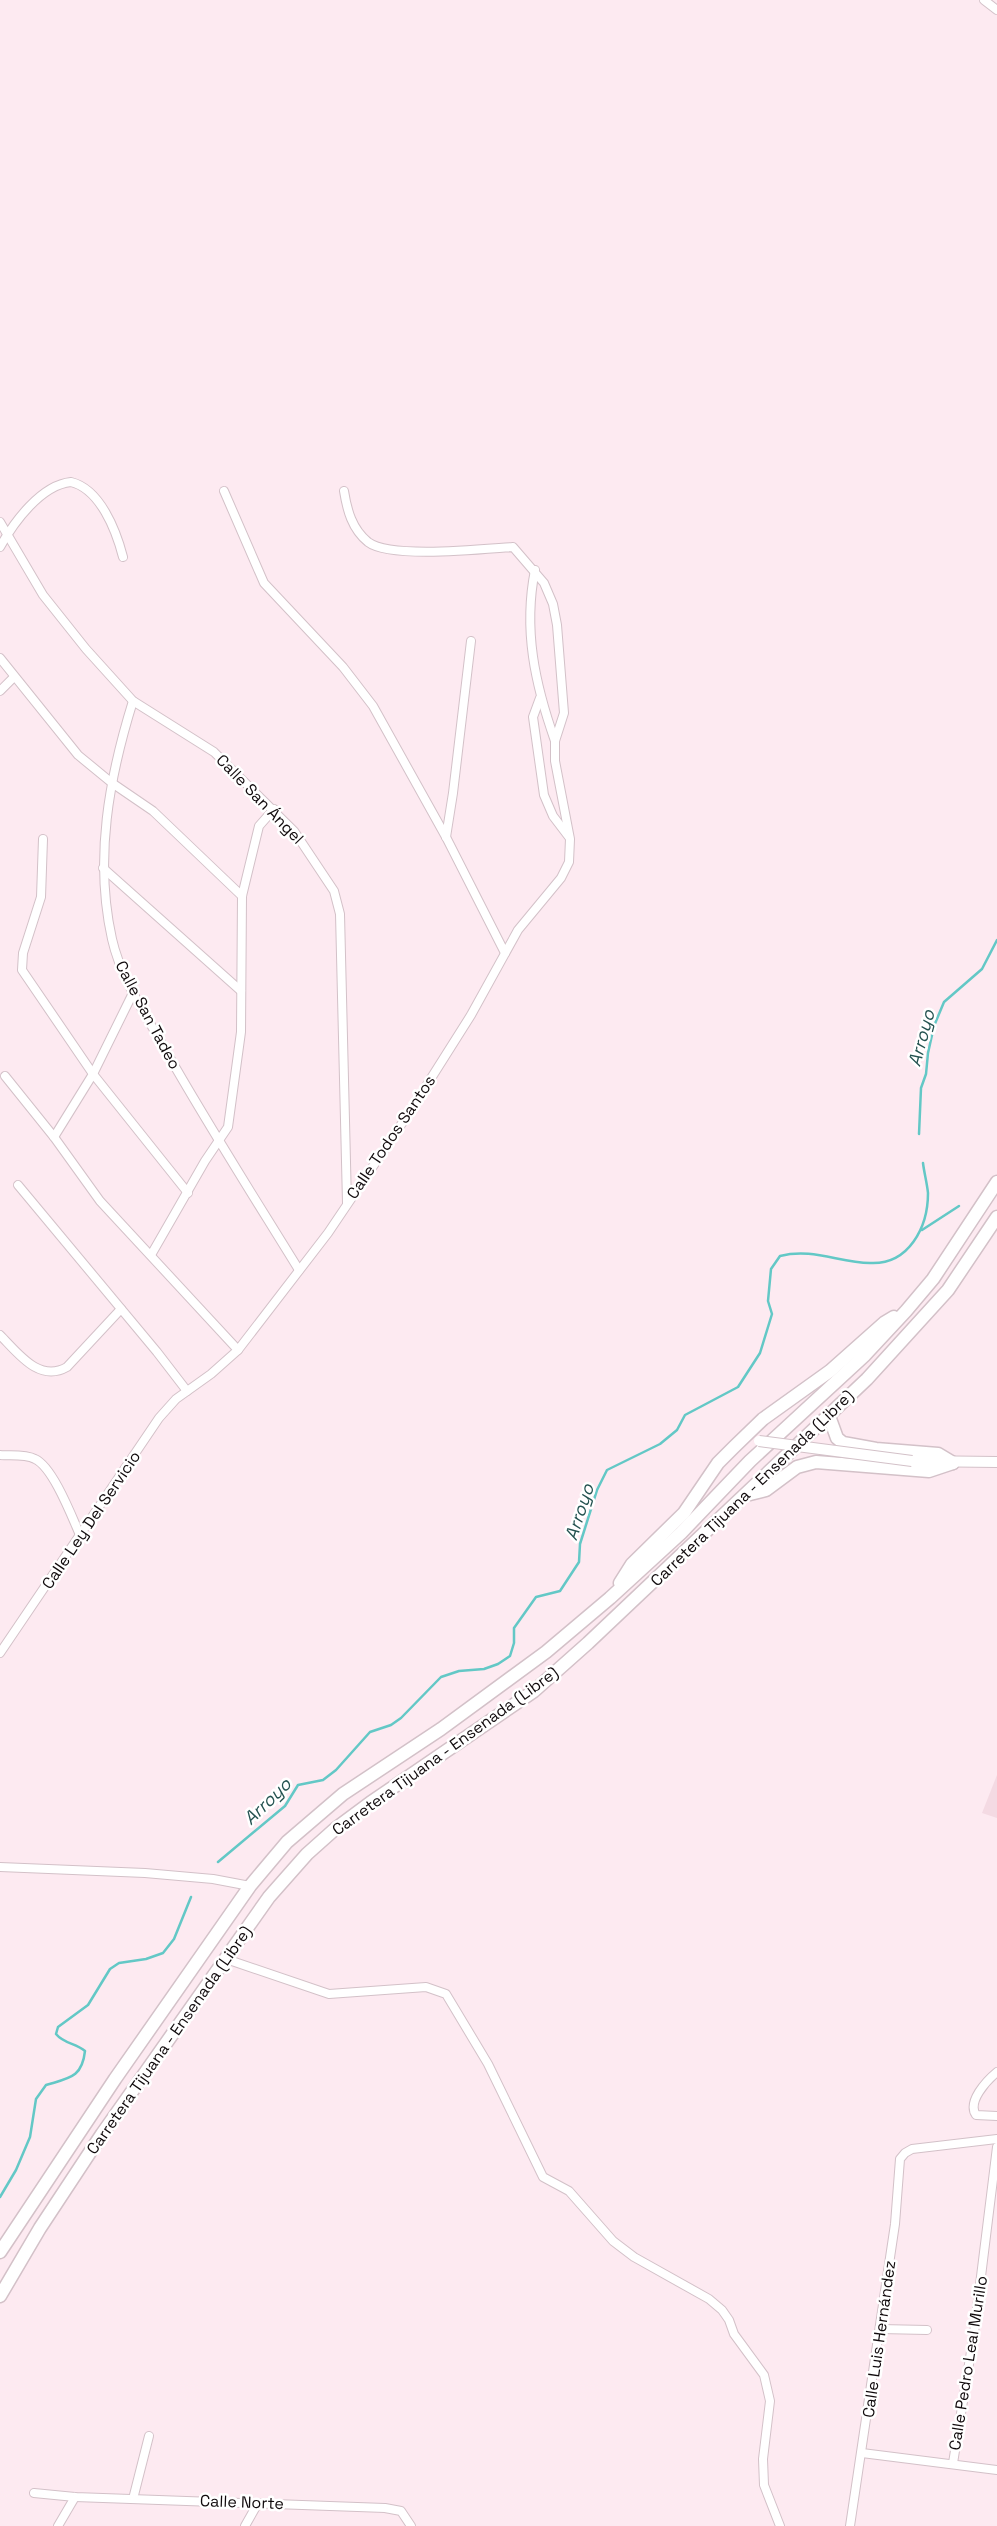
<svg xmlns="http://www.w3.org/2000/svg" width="997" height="2526" viewBox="0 0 997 2526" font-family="'Space Grotesk',sans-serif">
  <rect width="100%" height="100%" fill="#fdeaf1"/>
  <!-- built -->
  <path fill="#f4dae3" d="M997 1775V1818L982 1813Z"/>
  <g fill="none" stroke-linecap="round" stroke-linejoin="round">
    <!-- stream -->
    <g stroke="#63c8c6" stroke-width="2.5">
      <path d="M919 1134 921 1088 926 1074 928 1053 934 1026 944 1002 982 969 997 940"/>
      <path d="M922 1230 959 1206"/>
      <path d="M218 1862 285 1806 298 1785 323 1780 336 1770 370 1732 391 1725 401 1718 441 1677 459 1671 484 1669 498 1664 510 1656 514 1643V1628L536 1597 560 1591 579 1562 580 1544 597 1490 607 1470 660 1444 677 1430 685 1415 738 1387 760 1353 772 1314 768 1301 771 1269 780 1256C812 1248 838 1262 870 1263 909 1265 928 1227 928 1193 927 1183 924 1172 923 1163"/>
      <path d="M0 2197 16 2170 30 2137 36 2099 46 2085C69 2078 82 2078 85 2051 76 2043 64 2044 56 2034L58 2027 88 2005 110 1969 119 1963 146 1959 163 1953 174 1939 191 1897"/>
    </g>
    <!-- minor casing -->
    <g stroke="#d3c1c8" stroke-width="10">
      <g id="minor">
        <path d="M984 0 997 10"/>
        <path d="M224 491 264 583 343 667 373 706 446 837 505 953"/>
        <path d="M0 522 43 595 86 649 133 701 214 752 294 831 334 891 340 914 347 1203"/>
        <path d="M0 547C14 522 41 485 71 482 100 489 116 530 123 557"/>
        <path d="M535 570C523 630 535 684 555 741"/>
        <path d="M0 658 78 755 112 783 153 811 242 896"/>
        <path d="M0 691 14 677"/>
        <path d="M540 698 533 717 544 795 553 816 569 837"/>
        <path d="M133 701C109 778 94 859 112 939 121 979 146 1015 166 1051 208 1125 254 1197 299 1270"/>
        <path d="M446 837 453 793 471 641"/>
        <path d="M43 839 41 897 23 953 22 970 93 1074 188 1193"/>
        <path d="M103 868 241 991"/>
        <path d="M5 1076 54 1137 100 1201 238 1350"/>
        <path d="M54 1137 93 1074 133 993"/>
        <path d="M18 1185 157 1352 187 1391"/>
        <path d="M151 1255 205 1161 228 1127 241 1032 242 896 259 826 274 809"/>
        <path d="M0 1335C18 1353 39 1383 67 1367L121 1309"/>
        <path d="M0 1455C10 1456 25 1454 35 1459 53 1467 72 1517 80 1535"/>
        <path d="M0 1653 159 1418 176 1399 211 1374 238 1350 328 1233 411 1110 471 1015 518 930 561 878 569 862 570 839 555 761V741L564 713 557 625 553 604 544 583 513 547C483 549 390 559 368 542 352 529 347 510 344 491"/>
        <path d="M0 1867 145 1873 213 1879 250 1886"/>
        <path d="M226 1959 329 1994 426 1987 446 1994 488 2064 543 2177 569 2191 613 2241 634 2257 709 2299 722 2310 729 2320 734 2334 764 2375 770 2401 763 2459 764 2485 780 2526"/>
        <path d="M997 2072C986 2081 967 2102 976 2115L997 2116"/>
        <path d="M880 2329 927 2330"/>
        <path d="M862 2453 997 2470"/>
        <path d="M953 2463 974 2333 997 2147"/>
        <path d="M34 2493 75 2497 385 2508 401 2511 411 2526"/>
        <path d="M133 2499 149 2436"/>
        <path d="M58 2526 75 2497"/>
        <path d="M245 2526 258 2503"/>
        <path d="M850 2526 895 2224 900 2159 905 2153 912 2149 997 2139"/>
      </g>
    </g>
    <!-- tertiary casing -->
    <g stroke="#d3c1c8" stroke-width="12">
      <path id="tertiary" d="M912 1461 997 1462"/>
    </g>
    <!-- trunk casing -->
    <g stroke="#d3c1c8" stroke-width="15">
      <g id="trunk">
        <path d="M829 1416 837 1438 843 1443 876 1449 938 1454 953 1463"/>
        <path d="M750 1494 766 1490 797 1467 816 1462 929 1471 953 1463"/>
        <path d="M620 1583 632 1564 684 1513 718 1463 734 1447 763 1419 830 1371 884 1323 894 1317"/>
        <path d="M0 2252 115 2079 250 1886 287 1842 343 1794 441 1729 546 1652 610 1598 681 1533 750 1461 865 1355 906 1311 933 1279 997 1182"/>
        <path d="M0 2296 40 2228 102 2134 269 1897 307 1854 335 1829 370 1803 534 1691 588 1643 867 1379 948 1290 997 1217"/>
      </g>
    </g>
    <!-- minor -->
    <use href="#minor" stroke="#fff" stroke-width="8"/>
    <!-- tertiary -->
    <use href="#tertiary" stroke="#fff" stroke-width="10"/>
    <!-- trunk -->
    <use href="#trunk" stroke="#fff" stroke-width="12"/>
    <!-- tertiary-bridge casing -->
    <g stroke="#d3c1c8" stroke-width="12" stroke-linecap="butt">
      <path id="tertiary-bridge" d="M759 1441 912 1461"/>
    </g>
    <!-- tertiary-bridge -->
    <use href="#tertiary-bridge" stroke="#fff" stroke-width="10"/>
  </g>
  <g text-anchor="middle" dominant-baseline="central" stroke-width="5" stroke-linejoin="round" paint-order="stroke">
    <!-- street labels -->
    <g font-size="16" fill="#100a0c" stroke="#fff">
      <text transform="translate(260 799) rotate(46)">Calle San Ángel</text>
      <text transform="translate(148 1015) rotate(62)">Calle San Tadeo</text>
      <text transform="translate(391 1137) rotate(-56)">Calle Todos Santos</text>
      <text transform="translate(752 1488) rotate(-44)">Carretera Tijuana - Ensenada (Libre)</text>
      <text transform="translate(91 1520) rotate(-56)">Calle Ley Del Servicio</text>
      <text transform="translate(445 1751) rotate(-36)">Carretera Tijuana - Ensenada (Libre)</text>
      <text transform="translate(169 2040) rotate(-55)">Carretera Tijuana - Ensenada (Libre)</text>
      <text transform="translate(879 2339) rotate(-82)">Calle Luis Hernández</text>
      <text transform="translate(968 2363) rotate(-81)">Calle Pedro Leal Murillo</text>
      <text transform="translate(242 2502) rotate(2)">Calle Norte</text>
    </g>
    <!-- water labels -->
    <g font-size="18" font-style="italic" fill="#245250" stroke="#fff">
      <text transform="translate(921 1038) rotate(-75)">Arroyo</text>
      <text transform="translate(579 1512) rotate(-72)">Arroyo</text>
      <text transform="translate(267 1801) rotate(-44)">Arroyo</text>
    </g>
  </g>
</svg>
